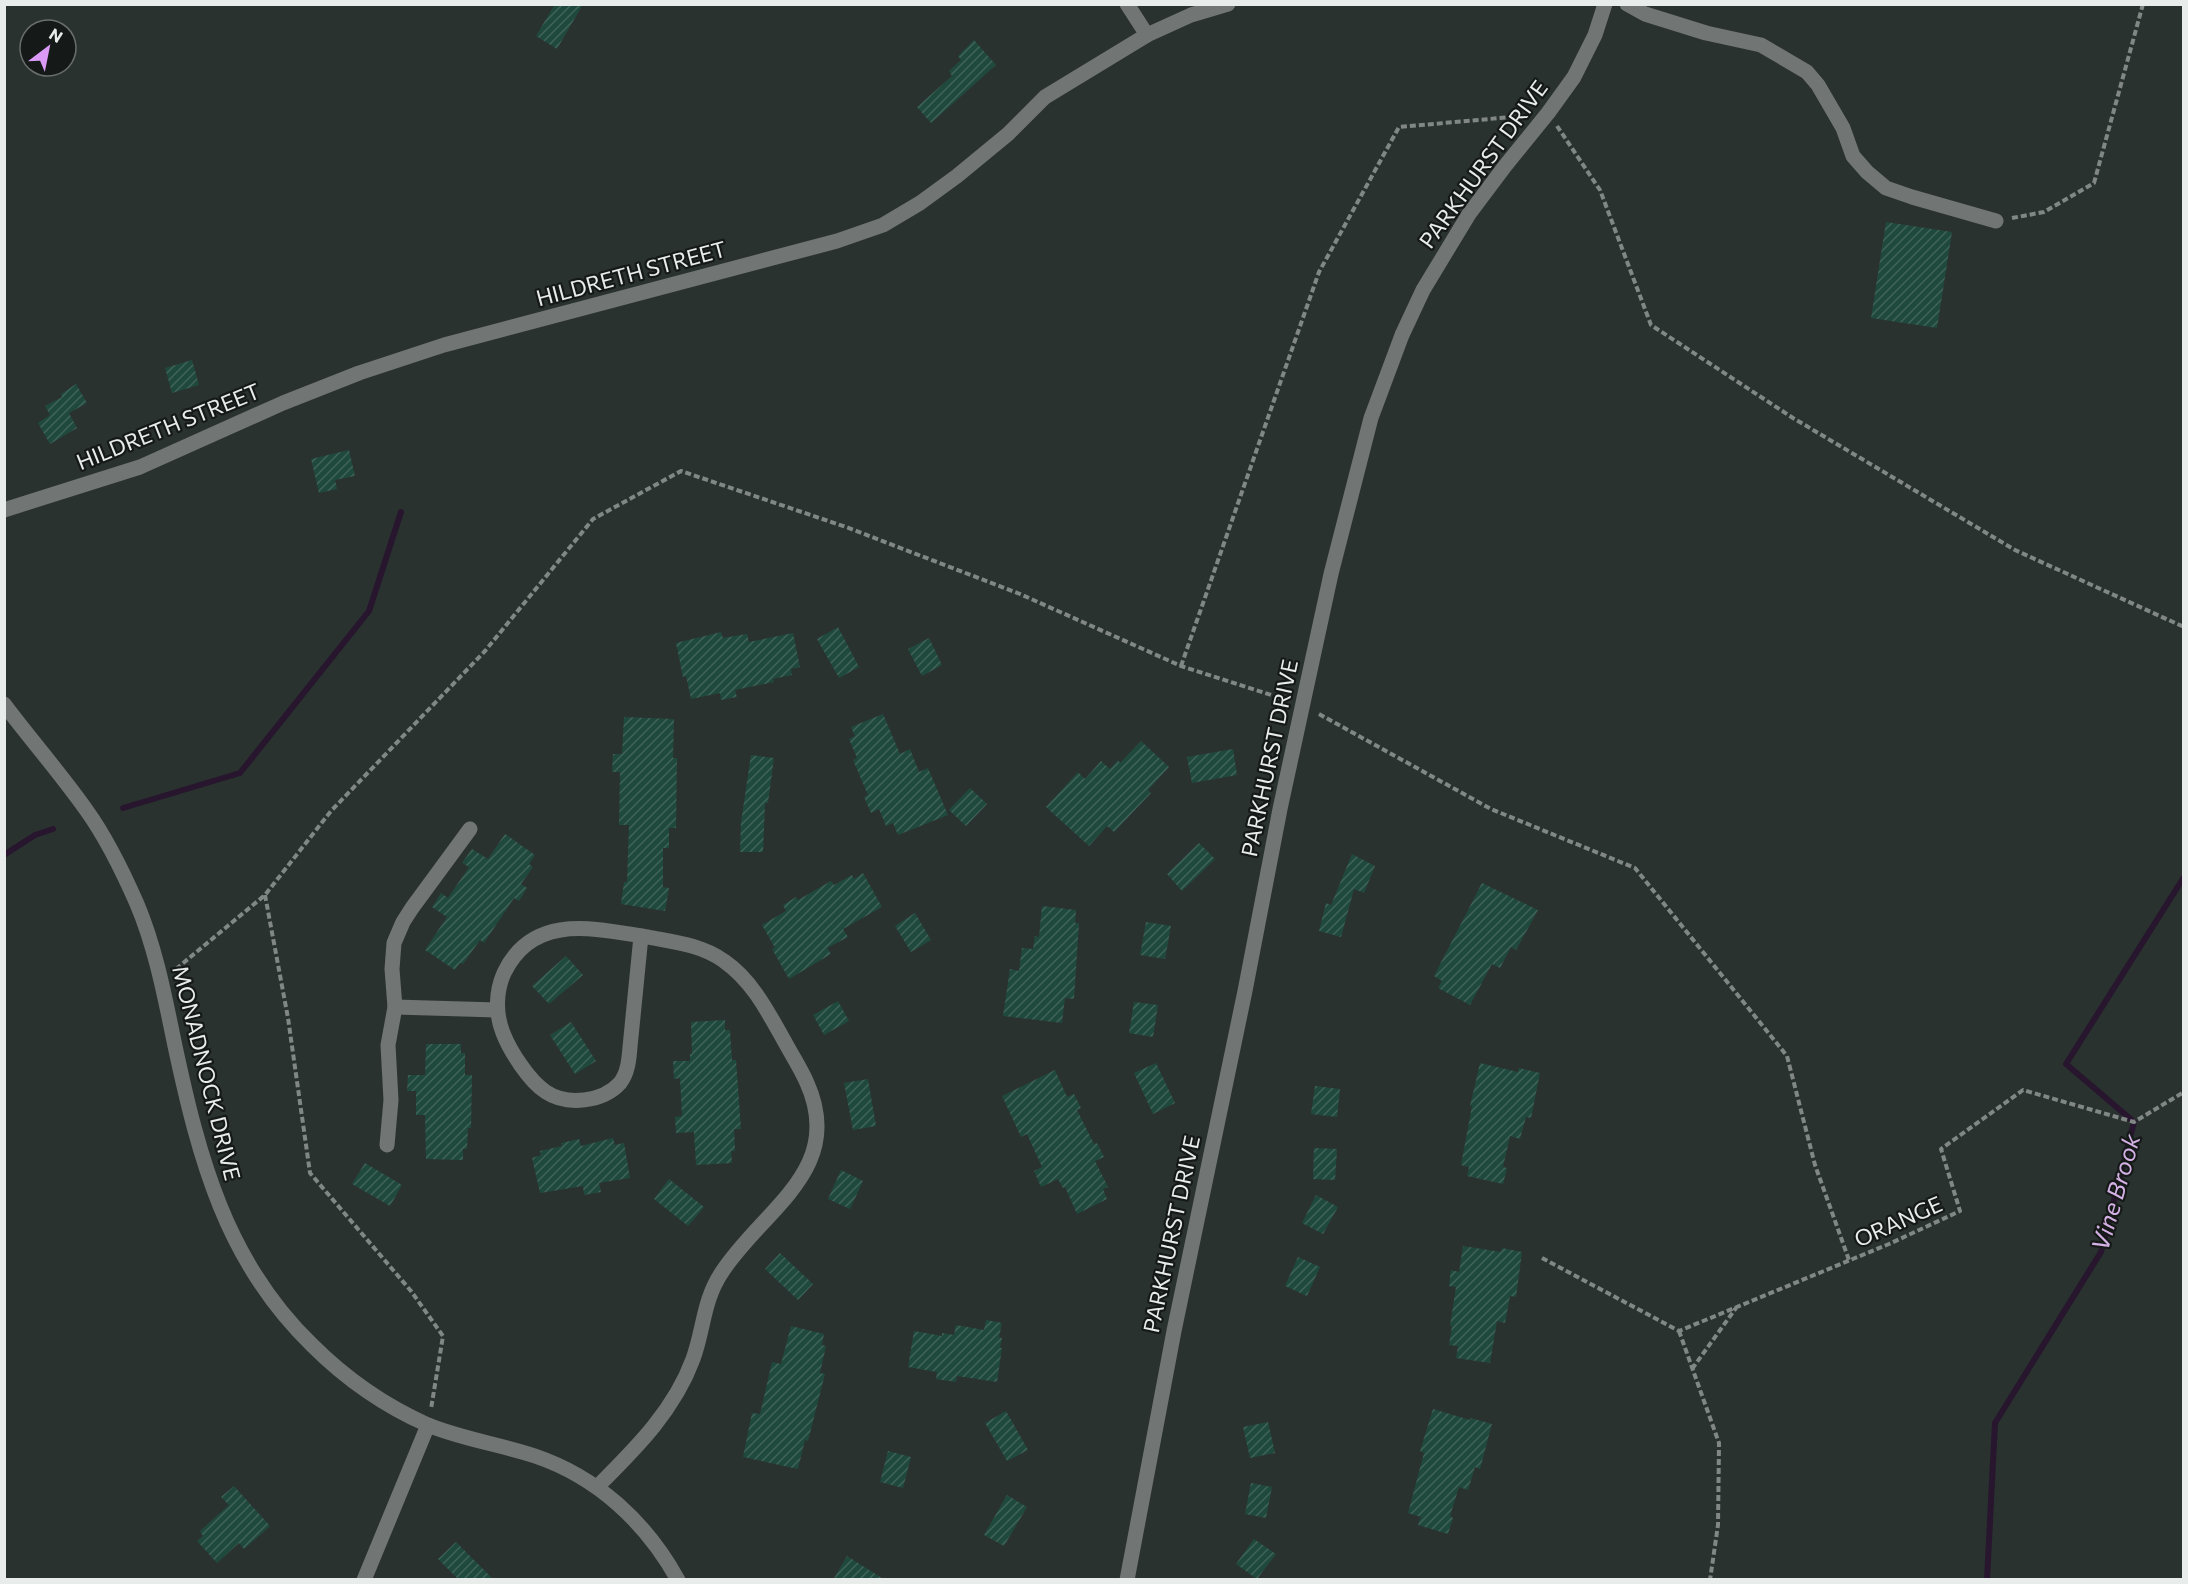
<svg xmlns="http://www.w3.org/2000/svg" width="2188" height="1584" viewBox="0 0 2188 1584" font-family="Commissioner,sans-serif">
  <defs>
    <pattern id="building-hatch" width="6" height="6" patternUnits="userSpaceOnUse" patternTransform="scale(1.5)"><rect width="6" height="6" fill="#20493e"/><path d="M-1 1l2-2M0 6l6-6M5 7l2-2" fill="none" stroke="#40645a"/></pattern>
  </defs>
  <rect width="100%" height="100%" fill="#2a322f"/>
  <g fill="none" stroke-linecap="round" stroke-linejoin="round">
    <!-- stream -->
    <g stroke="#27162e" stroke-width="6">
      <path d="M123 808 240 773 369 611 401 512"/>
      <path d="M4 855 35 835 53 829"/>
      <path d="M1987 1580 1995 1423 2101 1252 2134 1122 2066 1064 2184 877"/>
    </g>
  </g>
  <!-- building -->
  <g fill="url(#building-hatch)">
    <path d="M555 4H583L557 49 536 36Z"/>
    <path d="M974 40 996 65 931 123 917 107 952 76 949 71 961 60 958 56Z"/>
    <path d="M1886 222 1952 232 1937 328 1871 318Z"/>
    <path d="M192 360 199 385 172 393 165 368Z"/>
    <path d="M76 384 87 403 69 413 77 428 50 444 38 423 50 415 45 406 62 397 61 394Z"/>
    <path d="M349 450 355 476 335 480 337 489 319 493 311 459Z"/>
    <path d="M838 627 859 667 839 678 817 639Z"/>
    <path d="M721 632 723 638 747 634 749 642 793 633 800 667 791 669 792 675 773 679 774 682 735 690 737 697 721 700 720 693 691 699 686 676 683 677 676 643Z"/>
    <path d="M929 638 942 665 922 676 908 649Z"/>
    <path d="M883 714 900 754 910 749 919 772 928 768 948 815 898 835 893 823 886 826 879 809 871 813 864 797 868 795 853 760 857 758 849 739 855 736 851 727Z"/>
    <path d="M624 717 674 719 673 758H677L676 828H669V848H663V887L669 888 665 911 621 904 624 882H627L629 825H619L620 772H612L613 754H622Z"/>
    <path d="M1141 741 1169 767 1148 790 1151 793 1114 832 1107 826 1089 846 1046 807 1078 772 1085 779 1101 761 1110 769 1118 760 1120 763Z"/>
    <path d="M1233 749 1237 775 1192 783 1187 757Z"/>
    <path d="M751 755 774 758 768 803H765L763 852H740L741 822Z"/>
    <path d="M970 788 987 804 966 826 949 810Z"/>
    <path d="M505 834 535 855 529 864 533 867 521 884 527 888 519 901 514 898 484 943 480 940 463 964 460 963 455 970 425 950 447 917 432 907 441 893 448 898 469 867 462 863 472 849 488 859Z"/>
    <path d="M1199 843 1215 859 1182 891 1167 874Z"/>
    <path d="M1352 854 1375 866 1364 893 1354 889 1341 937 1319 931 1326 903 1331 905Z"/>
    <path d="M863 873 882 907 843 929 848 937 827 948 831 954 789 979 772 949 775 948 762 925 786 911 783 905 796 897 798 900 831 881 834 885 852 875 854 879Z"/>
    <path d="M1482 883 1538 910 1516 950 1511 947 1500 968 1492 964 1470 1005 1438 988 1442 981 1434 976Z"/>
    <path d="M1042 906 1076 910 1075 923H1079L1074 999 1065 998 1062 1023 1003 1016 1010 969 1019 971 1022 948 1033 949 1035 936 1039 937Z"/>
    <path d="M915 913 931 940 911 952 895 926Z"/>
    <path d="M1146 922 1171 926 1165 959 1140 955Z"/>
    <path d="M566 956 583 975 549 1004 532 986Z"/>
    <path d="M838 1001 849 1021 824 1035 813 1015Z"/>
    <path d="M1134 1002 1158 1005 1153 1037 1129 1033Z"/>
    <path d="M725 1020V1030H730L732 1060H736L741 1129H734L735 1151H731L732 1163 696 1165 694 1132 676 1133 675 1117 682 1116 680 1078 674 1079 673 1061H690V1054H692L691 1022Z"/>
    <path d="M571 1022 596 1061 575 1074 550 1035Z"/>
    <path d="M426 1044H461V1053H465V1075H472L471 1128H468L467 1149H463V1160L426 1159 425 1115H416V1091H407L408 1075H425Z"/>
    <path d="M1156 1063 1175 1103 1153 1114 1134 1073Z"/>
    <path d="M1480 1063 1518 1072 1519 1068 1540 1073 1531 1118 1526 1117 1520 1139 1510 1136 1503 1167 1507 1168 1503 1184 1467 1176 1469 1167 1461 1165 1472 1106H1470Z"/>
    <path d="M1055 1070 1067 1097 1074 1094 1081 1108 1077 1110 1094 1144 1097 1143 1104 1157 1095 1161 1108 1187 1103 1189 1107 1199 1077 1214 1065 1187 1063 1188 1058 1179 1041 1187 1034 1171 1042 1167 1027 1134 1021 1137 1002 1096Z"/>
    <path d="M868 1079 876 1126 853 1130 844 1083Z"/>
    <path d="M1315 1086 1340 1089 1337 1117 1311 1114Z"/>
    <path d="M613 1138 615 1145 624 1143 630 1178 599 1183 601 1192 584 1195 583 1186 540 1193 532 1158 541 1155 540 1151 562 1146 561 1143 579 1139 581 1146Z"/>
    <path d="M1314 1148 1337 1149 1335 1180 1313 1179Z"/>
    <path d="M365 1163 402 1185 390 1206 352 1184Z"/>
    <path d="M841 1170 863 1181 850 1209 828 1199Z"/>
    <path d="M669 1179 704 1207 688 1226 654 1199Z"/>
    <path d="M1316 1195 1338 1207 1323 1234 1302 1223Z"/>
    <path d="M1463 1246 1501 1252 1502 1248 1522 1252 1516 1297 1510 1296 1505 1323 1497 1321 1490 1363 1456 1358 1458 1346 1449 1345 1452 1326H1450L1456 1287 1449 1286 1451 1270 1459 1272Z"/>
    <path d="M780 1253 813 1284 798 1300 765 1269Z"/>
    <path d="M1298 1257 1320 1267 1307 1296 1285 1286Z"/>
    <path d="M986 1320 1002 1323 999 1337 1002 1338 1000 1348H1002L997 1382 957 1376 956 1382 936 1379 937 1372 908 1367 914 1331 942 1336V1333L954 1335 956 1325 984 1330Z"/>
    <path d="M791 1326 824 1334 822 1345 826 1346 820 1373 825 1374 808 1441 805 1440 798 1469 743 1457 752 1413 760 1414 772 1362 781 1364Z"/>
    <path d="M1433 1409 1470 1420 1471 1418 1492 1424 1480 1469 1475 1467 1468 1490 1459 1487 1450 1516 1453 1518 1448 1534 1418 1525 1421 1517 1408 1513 1424 1453 1420 1451Z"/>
    <path d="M1006 1411 1028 1450 1007 1461 985 1423Z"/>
    <path d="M1268 1422 1275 1453 1250 1458 1243 1427Z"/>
    <path d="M888 1451 911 1457 903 1488 880 1482Z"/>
    <path d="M1251 1483 1272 1487 1266 1518 1245 1514Z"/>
    <path d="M234 1486 270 1526 244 1549 239 1543 217 1563 197 1541 203 1536 200 1531 229 1505 221 1497Z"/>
    <path d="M1007 1495 1027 1507 1004 1546 984 1535Z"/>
    <path d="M1254 1539 1276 1554 1257 1579 1236 1564Z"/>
    <path d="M456 1542 494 1580H459L438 1559Z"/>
    <path d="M847 1556 885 1580H833Z"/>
  </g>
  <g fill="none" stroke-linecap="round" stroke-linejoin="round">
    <!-- path -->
    <g stroke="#808785" stroke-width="4" stroke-dasharray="6 3" stroke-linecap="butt">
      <path d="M1557 126 1600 190 1651 325 1793 418 2015 550 2184 627"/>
      <path d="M2012 218 2044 212 2094 183 2143 4"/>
      <path d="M1181 666 1319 272 1399 127 1523 116"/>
      <path d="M1319 714 1491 809 1635 868 1787 1056 1815 1165 1849 1260"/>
      <path d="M265 895 288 1018 310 1173 411 1291 443 1336 431 1409"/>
      <path d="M176 969 265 895 331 811 485 651 593 519 681 471 846 527 1020 594 1181 666 1287 700"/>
      <path d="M1542 1258 1679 1331 1889 1244 1960 1211 1941 1149 2023 1090 2134 1122 2184 1092"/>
      <path d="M1679 1331 1719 1443 1718 1525 1710 1580"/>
      <path d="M1692 1369 1736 1308"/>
    </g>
    <!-- minor -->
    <g stroke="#717574" stroke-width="15">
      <path d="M1127 4 1147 35"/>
      <path d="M1627 4 1645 14 1706 33 1761 45 1807 72 1818 85 1843 128 1853 156 1867 172 1886 188 1912 197 1996 221"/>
      <path d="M4 510 140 467 283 403 359 373 444 345 837 241 883 225 920 203 957 176 1008 134 1045 97 1147 35 1191 15 1228 4"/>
      <path d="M4 704C31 740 61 774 87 811 107 839 123 872 137 904 156 949 165 998 175 1046 199 1158 226 1262 312 1345 345 1378 385 1406 428 1425 462 1439 499 1444 535 1456 597 1477 646 1522 678 1580"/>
      <path d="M395 1007 497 1010"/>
      <path d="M387 1145 391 1100 388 1045 395 1007 392 969 394 943 403 922 412 908 470 829"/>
      <path d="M597 1487C635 1449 674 1411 693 1359 704 1329 703 1300 722 1272 763 1209 846 1170 807 1083 801 1069 793 1057 786 1044 769 1014 753 981 724 961 702 945 674 942 648 937 596 929 533 912 504 973 496 991 495 1013 503 1033 510 1051 529 1081 546 1092 567 1106 603 1102 620 1083 628 1073 629 1059 630 1047 634 1010 637 973 641 936"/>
      <path d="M364 1580 428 1425"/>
      <path d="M1127 1580 1174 1331 1245 991 1280 809 1331 574 1371 418 1402 335 1423 290 1469 214 1505 166 1548 113 1574 77 1595 35 1605 4"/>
    </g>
  </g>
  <g text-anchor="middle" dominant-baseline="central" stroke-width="4.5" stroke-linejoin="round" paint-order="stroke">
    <!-- street labels -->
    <g font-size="22" fill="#e8edec" stroke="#151918">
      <text transform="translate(1483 164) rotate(-54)">PARKHURST DRIVE</text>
      <text transform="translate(631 273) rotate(-15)">HILDRETH STREET</text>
      <text transform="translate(168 426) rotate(-22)">HILDRETH STREET</text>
      <text transform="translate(1269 758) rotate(-78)">PARKHURST DRIVE</text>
      <text transform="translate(207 1073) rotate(76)">MONADNOCK DRIVE</text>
      <text transform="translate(1898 1221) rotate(-24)">ORANGE</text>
      <text transform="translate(1171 1234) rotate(-78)">PARKHURST DRIVE</text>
    </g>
    <!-- water labels -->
    <g font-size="24" font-style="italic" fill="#d4b1e4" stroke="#151918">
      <text transform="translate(2115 1192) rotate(-74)">Vine Brook</text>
    </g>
  </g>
  <!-- border -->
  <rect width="2188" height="1584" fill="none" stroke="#e8edec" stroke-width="12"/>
  <!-- north arrow -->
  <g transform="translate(48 48) rotate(32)"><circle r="28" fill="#151918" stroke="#696e6d" stroke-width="1.5"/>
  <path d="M0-4.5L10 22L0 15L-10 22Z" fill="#da9af6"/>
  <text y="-9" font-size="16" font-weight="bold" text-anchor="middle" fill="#e8edec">N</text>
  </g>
</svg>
